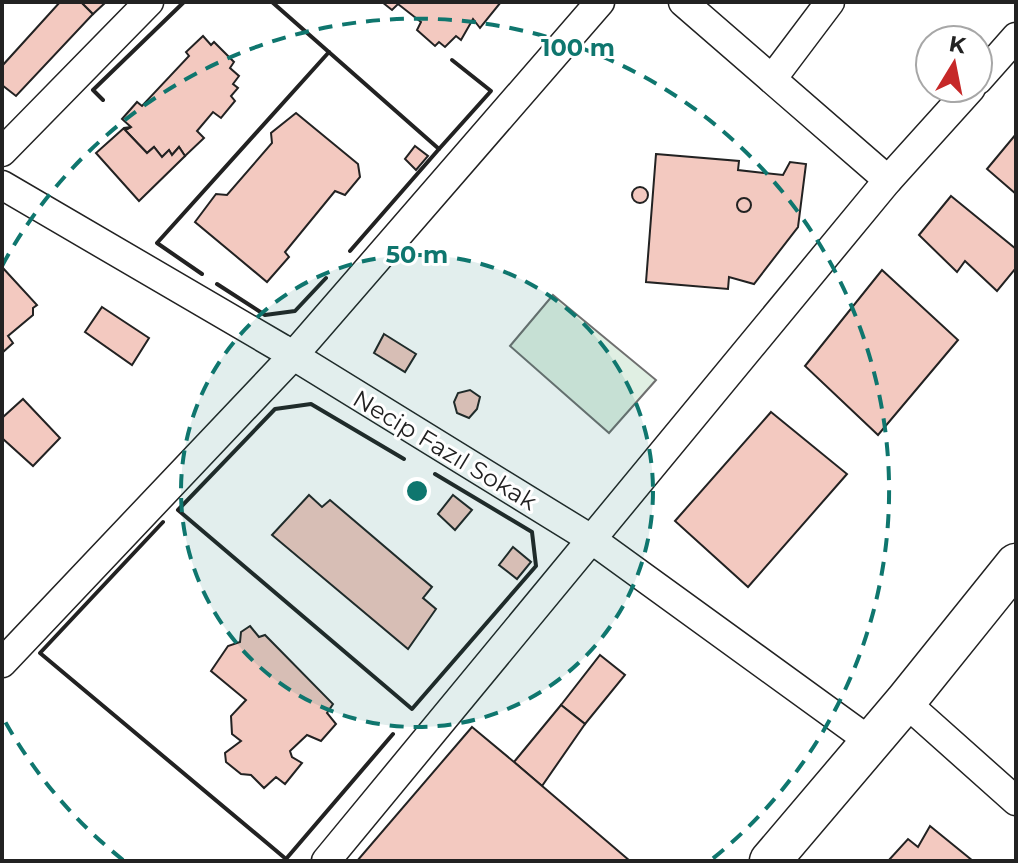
<svg xmlns="http://www.w3.org/2000/svg" width="1018" height="863" viewBox="0 0 1018 863" font-family="Montserrat,sans-serif">
  <rect width="100%" height="100%" fill="#fff"/>
  <!-- green -->
  <path fill="#e0efe3" stroke="#6f6f6f" stroke-width="2" d="M553 295 656 380 609 433 510 346Z"/>
  <!-- building -->
  <g fill="#f3c9c0" stroke="#222" stroke-width="2">
    <path d="M60 2H81L93 14 16 96 2 85V66Z"/>
    <path d="M81 2H106L93 14Z"/>
    <path d="M382 2H501L480 28 473 19 461 40 456 36 445 47 439 42 435 46 417 30 421 22 398 4 392 10Z"/>
    <path d="M203 36 211 45 214 42 234 62 230 68 239 76 233 84 238 88 231 96 235 101 221 118 213 112 197 131 204 138 185 156 179 147 172 155 169 150 162 157 154 147 147 153 125 130 131 127 122 119 137 102 142 106 189 56 186 52Z"/>
    <path d="M296 113 358 164 360 177 345 195 335 191 285 252 289 257 267 282 195 222 216 194 227 195 272 143 271 133Z"/>
    <path d="M131 127 125 130 147 153 154 147 162 157 169 150 172 155 179 147 185 156 139 201 96 153 124 128Z"/>
    <path d="M1016 134V194L987 169Z"/>
    <path d="M415 146 428 156 416 170 405 159Z"/>
    <path d="M656 154 739 161 738 170 783 175 790 162 806 164 798 227 754 284 729 277 728 289 646 282Z"/>
    <circle cx="640" cy="195" r="8"/>
    <path d="M951 196 1016 249V268L997 291 965 261 957 272 919 235Z"/>
    <circle cx="744" cy="205" r="7"/>
    <path d="M2 267 37 305 33 308V315L8 336 13 343 2 353Z"/>
    <path d="M882 270 958 340 878 435 805 366Z"/>
    <path d="M102 307 149 338 132 365 85 332Z"/>
    <path d="M384 334 416 354 405 372 374 353Z"/>
    <path d="M470 390 480 397 477 409 469 418 457 413 454 402 458 393Z"/>
    <path d="M23 399 60 438 33 466 2 438V418Z"/>
    <path d="M771 412 847 474 748 587 675 521Z"/>
    <path d="M309 495 322 507 330 500 432 587 423 598 436 609 408 649 272 535Z"/>
    <path d="M453 495 472 510 455 530 438 514Z"/>
    <path d="M513 547 531 562 517 579 499 565Z"/>
    <path d="M250 626 259 637 265 635 333 704 327 713 336 724 321 741 307 735 290 751 292 757 302 763 285 784 276 777 264 788 251 775 241 774 226 762 225 753 241 741 232 734 231 716 246 700 211 671 228 646 240 642 241 632Z"/>
    <path d="M600 655 625 675 585 724 561 705Z"/>
    <path d="M561 705 585 724 542 786 514 762Z"/>
    <path d="M472 727 514 762 630 861H357Z"/>
    <path d="M930 826 973 861H888L908 839 918 847Z"/>
  </g>
  <g fill="none" stroke-linecap="round" stroke-linejoin="round">
    <!-- minor casing -->
    <g stroke="#222" stroke-width="31">
      <g id="minor">
        <path d="M683 2 888 180"/>
        <path d="M772 79 830 2"/>
        <path d="M978 80 1016 37"/>
        <path d="M2 152 149 2"/>
        <path d="M2 185 281 348 591 539 871 742"/>
        <path d="M2 663 292 357 600 2"/>
        <path d="M905 702 1016 801"/>
        <path d="M326 861 888 180 971 88"/>
      </g>
    </g>
    <!-- secondary casing -->
    <g stroke="#222" stroke-width="43">
      <path id="secondary" d="M770 861 905 702 1016 564"/>
    </g>
    <!-- minor -->
    <use href="#minor" stroke="#fff" stroke-width="28"/>
    <!-- secondary -->
    <use href="#secondary" stroke="#fff" stroke-width="40"/>
    <!-- wall -->
    <g stroke="#222" stroke-width="4">
      <path d="M272 2 439 149 350 251"/>
      <path d="M103 100 93 90 184 2"/>
      <path d="M439 149 491 91 452 60"/>
      <path d="M202 274 157 243 329 52"/>
      <path d="M217 284 265 315 295 311 326 278"/>
      <path d="M404 459 311 404 275 409 178 510 412 709 536 566 532 532 435 474"/>
      <path d="M163 522 40 653 286 859 393 734"/>
    </g>
  </g>
  <!-- distance rings -->
  <circle cx="417" cy="491" r="236" fill="#0f766e" fill-opacity=".12"/>
  <g fill="none" stroke="#0f766e" stroke-width="4" stroke-dasharray="14 10">
    <circle cx="417" cy="491" r="236"/>
    <path d="M123 860A472 472 0 0 1 2 716M2 266A472 472 0 1 1 711 860"/>
  </g>
  <g text-anchor="middle" dominant-baseline="central" stroke-width="6" stroke-linejoin="round" paint-order="stroke">
    <!-- street labels -->
    <g font-size="24" fill="#222" stroke="#fff">
      <text transform="translate(445 450) rotate(31)">Necip Fazıl Sokak</text>
    </g>
  </g>
  <circle cx="417" cy="491" r="12" fill="#0f766e" stroke="#fff" stroke-width="4"/>
  <g font-size="24" text-anchor="middle" font-weight="bold" fill="#0f766e" stroke="#fff" stroke-width="6" stroke-linejoin="round" paint-order="stroke">
    <text x="578" y="56">100 m</text>
    <text x="417" y="263">50 m</text>
  </g>
  <!-- border -->
  <rect width="1018" height="863" fill="none" stroke="#222222" stroke-width="8"/>
  <!-- north arrow -->
  <g transform="translate(954 64) rotate(10)"><circle r="38" fill="#ffffff" stroke="#a7a7a7" stroke-width="2"/>
  <path d="M0-6L14 30L0 20L-14 30Z" fill="#c62828"/>
  <text y="-12" font-size="22" font-weight="bold" text-anchor="middle" fill="#222222">K</text>
  </g>
</svg>
